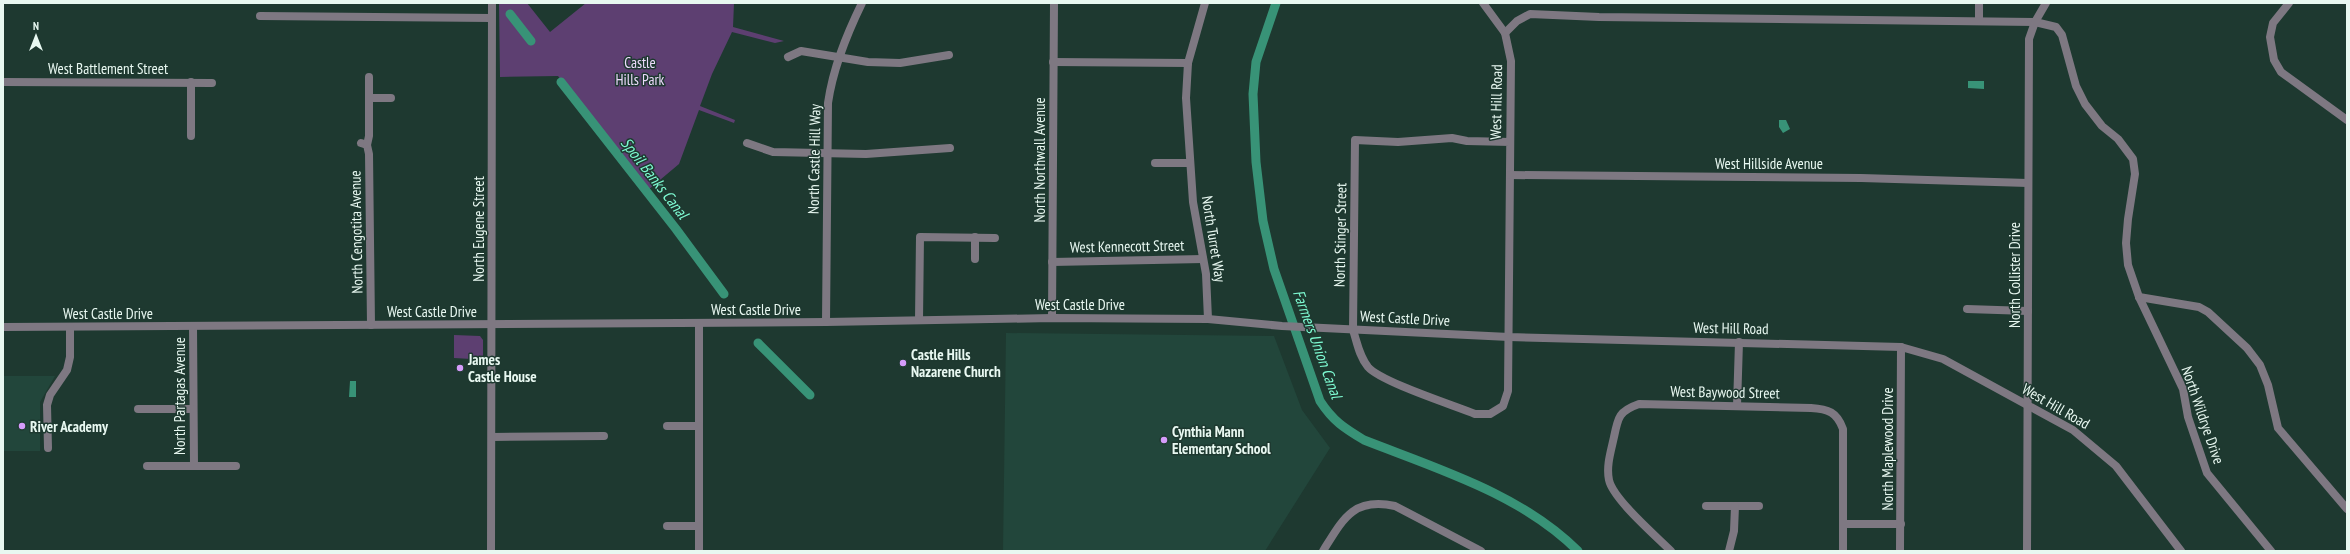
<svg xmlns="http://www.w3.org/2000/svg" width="2350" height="554" viewBox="0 0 2350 554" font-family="'PT Sans Narrow',sans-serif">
  <rect width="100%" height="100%" fill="#1e3930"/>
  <!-- built -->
  <g fill="#22463b">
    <path d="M1006 333 1274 336 1302 410 1330 448 1265 551H1003Z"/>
    <path d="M3 376H55L40 402V451H3Z"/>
  </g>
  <!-- green -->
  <g fill="#5d3f71">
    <path d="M499 3H527L550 32 586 3H734L733 27 784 41 775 43 732 32 712 74 700 106 735 120 734 123 699 110 679 164 648 190 558 76 500 77Z"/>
    <path d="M454 335 480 336 483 340V365H473L471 359 454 358Z"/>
  </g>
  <!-- water -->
  <g fill="#389377">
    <path d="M1968 81H1984V89L1968 88Z"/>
    <path d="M1779 120H1786L1790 129 1783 133 1779 127Z"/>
    <path d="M350 381H356V397H349Z"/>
  </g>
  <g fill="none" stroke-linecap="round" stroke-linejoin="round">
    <!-- canal -->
    <g stroke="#389377" stroke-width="9">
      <path d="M1276 3 1256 62 1253 94 1256 162 1263 221 1274 269 1320 401C1333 421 1344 428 1364 440 1438 469 1521 494 1578 551"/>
      <path d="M510 14 531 41"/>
      <path d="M561 82 676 229 724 294"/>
      <path d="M758 343 810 395"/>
    </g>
    <!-- minor -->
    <g stroke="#7e7882" stroke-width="8">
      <path d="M1205 3 1188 63 1186 98 1193 202 1206 274 1208 319"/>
      <path d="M1483 3 1505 33 1511 61 1508 391 1503 406 1490 414H1475C1453 405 1381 382 1368 367 1359 356 1357 342 1353 330L1355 140 1398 142 1452 138 1467 141 1510 142"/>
      <path d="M2289 3 2273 23 2270 37 2274 60 2281 72 2347 120"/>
      <path d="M260 16 491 18"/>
      <path d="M1979 21V3"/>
      <path d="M1505 33 1517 21 1530 14 1599 17 2035 22 2056 27 2062 35 2076 86 2085 104 2102 126 2118 139 2133 159 2135 174 2128 219 2126 243 2128 265 2139 297 2183 389 2188 417 2207 473 2271 551"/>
      <path d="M788 57 801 51 868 62 900 63 949 55"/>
      <path d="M1053 62 1188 63"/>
      <path d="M3 82 212 83"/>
      <path d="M369 98H391"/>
      <path d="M191 136V82"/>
      <path d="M361 143 367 145 369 154 371 325"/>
      <path d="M747 143 773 152 866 154 950 148"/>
      <path d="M367 145 369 136V77"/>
      <path d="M1155 163H1190"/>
      <path d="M1510 175 1861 178 2028 183"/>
      <path d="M975 237V259"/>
      <path d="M1052 262 1203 259"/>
      <path d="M2139 297 2199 307 2208 312 2247 348 2260 365 2268 385 2278 428 2347 509"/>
      <path d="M1967 309 2028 311"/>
      <path d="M1052 318 1054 3"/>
      <path d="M919 320 920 237 995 238"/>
      <path d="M826 322 828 103C833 68 846 36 862 3"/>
      <path d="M699 323V551"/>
      <path d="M193 326 194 466"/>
      <path d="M3 327 826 322 1052 318 1208 319 1282 326 1509 337 1901 347 1943 359 2073 430 2116 466 2181 551"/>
      <path d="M1737 406 1739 342"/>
      <path d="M138 409H193"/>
      <path d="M667 426H699"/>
      <path d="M492 437 604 436"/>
      <path d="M48 448 47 405 50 395 67 370 70 357V327"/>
      <path d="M147 466H236"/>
      <path d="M1706 506H1759"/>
      <path d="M1843 524H1901"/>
      <path d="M667 526H699"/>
      <path d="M491 551 492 3"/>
      <path d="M1323 551C1343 519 1353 497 1395 506L1481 551"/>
      <path d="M1671 551C1656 536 1613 499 1609 480 1606 466 1611 451 1614 437 1618 417 1619 411 1639 404L1811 408C1828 409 1837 412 1843 429V551"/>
      <path d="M1729 551 1734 531 1735 506"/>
      <path d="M1900 551 1901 347"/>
      <path d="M2027 551 2029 39 2035 22 2046 3"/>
    </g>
  </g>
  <!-- markers -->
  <g fill="#d59cfb" stroke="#1e3930" stroke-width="1.5">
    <circle cx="903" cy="363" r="4"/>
    <circle cx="460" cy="368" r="4"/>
    <circle cx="22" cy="426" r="4"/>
    <circle cx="1164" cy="440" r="4"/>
  </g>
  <g text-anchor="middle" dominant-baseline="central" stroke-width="3" stroke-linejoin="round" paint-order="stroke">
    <!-- park labels -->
    <g font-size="15" fill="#eddafc" stroke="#1e3930">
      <text x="640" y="62">Castle<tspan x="640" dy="17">Hills Park</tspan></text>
    </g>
    <!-- street labels -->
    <g font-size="15" fill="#e8f8f1" stroke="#1e3930">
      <text x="108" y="68">West Battlement Street</text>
      <text transform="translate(1496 102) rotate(-89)">West Hill Road</text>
      <text transform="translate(814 159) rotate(-89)">North Castle Hill Way</text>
      <text transform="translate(1039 160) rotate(-90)">North Northwall Avenue</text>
      <text x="1769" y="163">West Hillside Avenue</text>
      <text transform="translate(478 229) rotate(-90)">North Eugene Street</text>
      <text transform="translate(356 232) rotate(-91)">North Cengotita Avenue</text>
      <text transform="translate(1340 235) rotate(-89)">North Stinger Street</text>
      <text transform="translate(1214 239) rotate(81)">North Turret Way</text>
      <text transform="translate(1127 246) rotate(-1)">West Kennecott Street</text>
      <text transform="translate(2014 275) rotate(-90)">North Collister Drive</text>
      <text x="1080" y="304">West Castle Drive</text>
      <text x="756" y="309">West Castle Drive</text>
      <text x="432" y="311">West Castle Drive</text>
      <text x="108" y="313">West Castle Drive</text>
      <text transform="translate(1405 318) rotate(3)">West Castle Drive</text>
      <text transform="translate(1731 328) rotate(1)">West Hill Road</text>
      <text transform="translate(1725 392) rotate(1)">West Baywood Street</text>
      <text transform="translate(179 396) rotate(-90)">North Partagas Avenue</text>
      <text transform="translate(2056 406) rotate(30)">West Hill Road</text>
      <text transform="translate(2203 415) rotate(71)">North Wildrye Drive</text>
      <text transform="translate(1887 449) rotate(-90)">North Maplewood Drive</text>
    </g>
    <!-- poi labels -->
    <g font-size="15" font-weight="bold" fill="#e8f8f1" stroke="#1e3930" text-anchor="start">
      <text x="911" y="354">Castle Hills<tspan x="911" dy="17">Nazarene Church</tspan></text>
      <text x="468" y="359">James<tspan x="468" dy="17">Castle House</tspan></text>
      <text x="30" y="426">River Academy</text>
      <text x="1172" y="431">Cynthia Mann<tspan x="1172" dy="17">Elementary School</tspan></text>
    </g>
    <!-- water labels -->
    <g font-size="16" font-style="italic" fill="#7df9d1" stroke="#1e3930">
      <text transform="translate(655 178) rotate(52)">Spoil Banks Canal</text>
      <text transform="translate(1318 344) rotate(70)">Farmers Union Canal</text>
    </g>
  </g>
  <!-- border -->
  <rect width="2350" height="554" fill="none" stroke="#e8f8f1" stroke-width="8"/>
  <!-- north arrow -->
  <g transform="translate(36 36)" stroke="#1e3930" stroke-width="3" paint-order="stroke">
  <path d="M0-3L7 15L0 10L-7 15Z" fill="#e8f8f1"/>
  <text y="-6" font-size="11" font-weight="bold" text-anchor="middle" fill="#e8f8f1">N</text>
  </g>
</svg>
